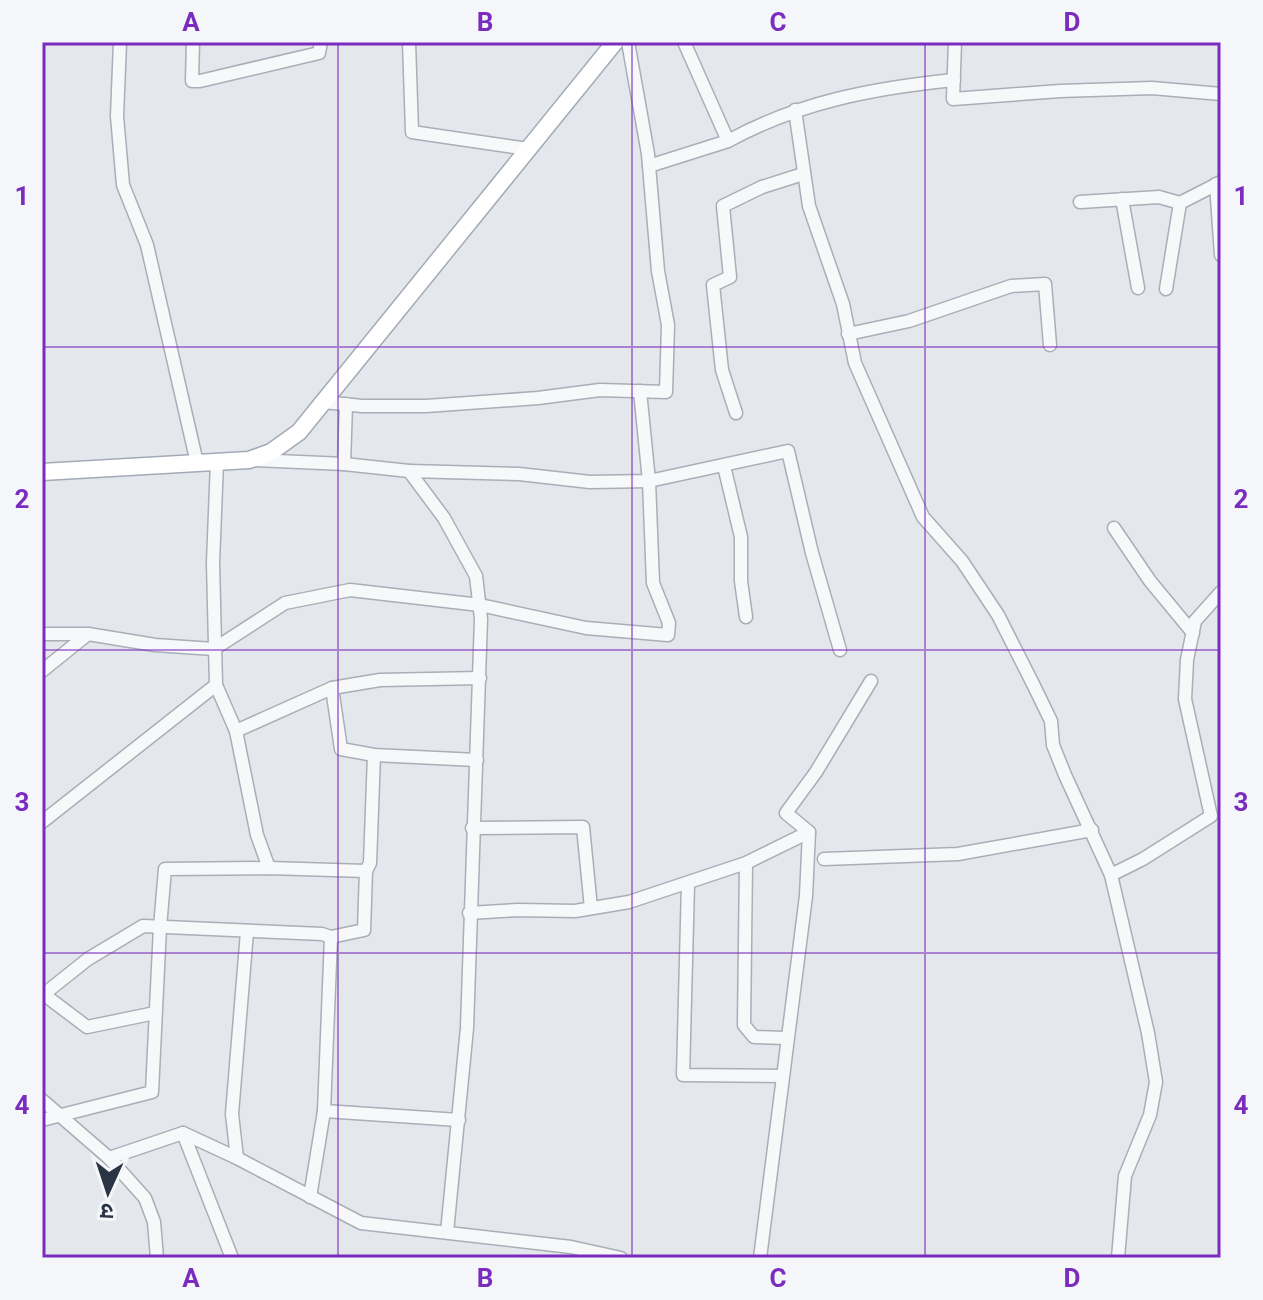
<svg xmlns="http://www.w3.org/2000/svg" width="1263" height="1300" viewBox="0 0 1263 1300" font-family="Roboto,'Noto Sans Devanagari',sans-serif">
  <rect width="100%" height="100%" fill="#e4e7ec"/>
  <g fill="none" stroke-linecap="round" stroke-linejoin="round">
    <!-- minor casing -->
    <g stroke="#a9aeb7" stroke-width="15">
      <g id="minor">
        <path d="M120 42 117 116 123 185 147 245 197 463"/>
        <path d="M193 42 192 81H200L319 53 321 42"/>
        <path d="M409 42 412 132 528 149"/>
        <path d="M684 42 728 141C799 102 874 88 954 80"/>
        <path d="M955 42 953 99 1060 91 1152 88 1221 94"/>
        <path d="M795 110 809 206 843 304 855 363 923 517 962 561 998 615 1033 684 1051 721 1053 745 1065 775 1111 875 1148 1033 1156 1082 1150 1115 1125 1176 1118 1258"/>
        <path d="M649 166 728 141"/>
        <path d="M1216 184 1221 255"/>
        <path d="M1122 199 1138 288"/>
        <path d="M1080 202 1159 197 1180 203"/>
        <path d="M1166 289 1180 203 1221 182"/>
        <path d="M848 334 909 321 1011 286 1045 284 1050 345"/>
        <path d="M323 402 362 406H426L538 398 600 390 666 392 668 325 658 271 648 154 628 42"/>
        <path d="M736 413 722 370 713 285 730 277 723 206 762 187 803 174"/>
        <path d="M255 460 344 464 409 471 444 518 476 576 481 619 467 1028 447 1232"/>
        <path d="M344 464 346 404"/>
        <path d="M724 466 741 537V581L746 617"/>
        <path d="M409 471 519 474 590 482 649 481 788 451 812 553 840 650"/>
        <path d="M1114 528 1150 581 1193 633"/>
        <path d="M42 634H88L155 645 214 649 285 603 350 590 480 605 586 628 668 635 669 623 653 583 649 481 640 391"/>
        <path d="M42 671 88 634"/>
        <path d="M216 685 236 731 257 835 269 868"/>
        <path d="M332 688 380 680 480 678"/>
        <path d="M236 731 332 688 341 749 374 755 477 760"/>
        <path d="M42 822 216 685 213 563 217 462"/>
        <path d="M472 828 583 827 591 908"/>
        <path d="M824 859 958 854 1092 830"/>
        <path d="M746 863 744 1025 754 1037 787 1038"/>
        <path d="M1111 875 1143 859 1211 816 1185 699 1187 660 1195 621 1221 592"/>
        <path d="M688 884 683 1075 782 1076"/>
        <path d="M469 913 518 910 575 911 629 902 746 863 809 832 786 813 816 772 871 681"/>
        <path d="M42 993 87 1027 155 1013"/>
        <path d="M44 994 88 959 143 926 322 934 331 937 364 930 366 871 370 863 374 755"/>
        <path d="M42 1100 109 1158 145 1198 154 1222 157 1258"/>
        <path d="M324 1111 459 1120"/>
        <path d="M42 1120 152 1092 160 927 165 869 269 868 366 871"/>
        <path d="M183 1133 232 1258"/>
        <path d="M109 1158 183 1133 237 1158 361 1223 571 1247 621 1258"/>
        <path d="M237 1158 232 1114 247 932"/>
        <path d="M310 1197 324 1111 331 937"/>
        <path d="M760 1258 806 896 809 832"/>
      </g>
    </g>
    <!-- major casing -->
    <g stroke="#a3abb8" stroke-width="19">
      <path id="major" d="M42 472 249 460 271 452 299 432 615 42"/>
    </g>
    <!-- minor -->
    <use href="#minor" stroke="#f7f8fa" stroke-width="12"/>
    <!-- major -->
    <use href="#major" stroke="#fff" stroke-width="16"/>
  </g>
  <!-- grid -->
  <path fill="none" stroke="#7b2cbf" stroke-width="2" stroke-opacity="0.55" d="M338 42V1258M632 42V1258M925 42V1258M42 347H1221M42 650H1221M42 953H1221"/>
  <!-- border -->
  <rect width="1263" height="1300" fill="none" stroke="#f4f6f9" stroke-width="88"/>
  <!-- north arrow -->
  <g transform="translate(108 1192) rotate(183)" stroke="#f4f6f9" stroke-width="6" paint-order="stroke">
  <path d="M0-6L14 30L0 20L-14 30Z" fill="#2b3445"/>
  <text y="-12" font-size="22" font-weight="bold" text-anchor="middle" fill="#2b3445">उ</text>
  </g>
  <rect x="44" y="44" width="1175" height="1212" fill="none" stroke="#7b2cbf" stroke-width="3"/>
  <g font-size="26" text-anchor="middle" font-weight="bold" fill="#7b2cbf">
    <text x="191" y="31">A</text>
    <text x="485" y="31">B</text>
    <text x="778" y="31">C</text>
    <text x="1072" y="31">D</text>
    <text x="22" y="205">1</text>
    <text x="1241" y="205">1</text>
    <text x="22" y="508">2</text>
    <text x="1241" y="508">2</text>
    <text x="22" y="811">3</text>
    <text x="1241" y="811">3</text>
    <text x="22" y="1114">4</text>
    <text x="1241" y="1114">4</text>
    <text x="191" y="1287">A</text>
    <text x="485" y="1287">B</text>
    <text x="778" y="1287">C</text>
    <text x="1072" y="1287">D</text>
  </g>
</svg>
